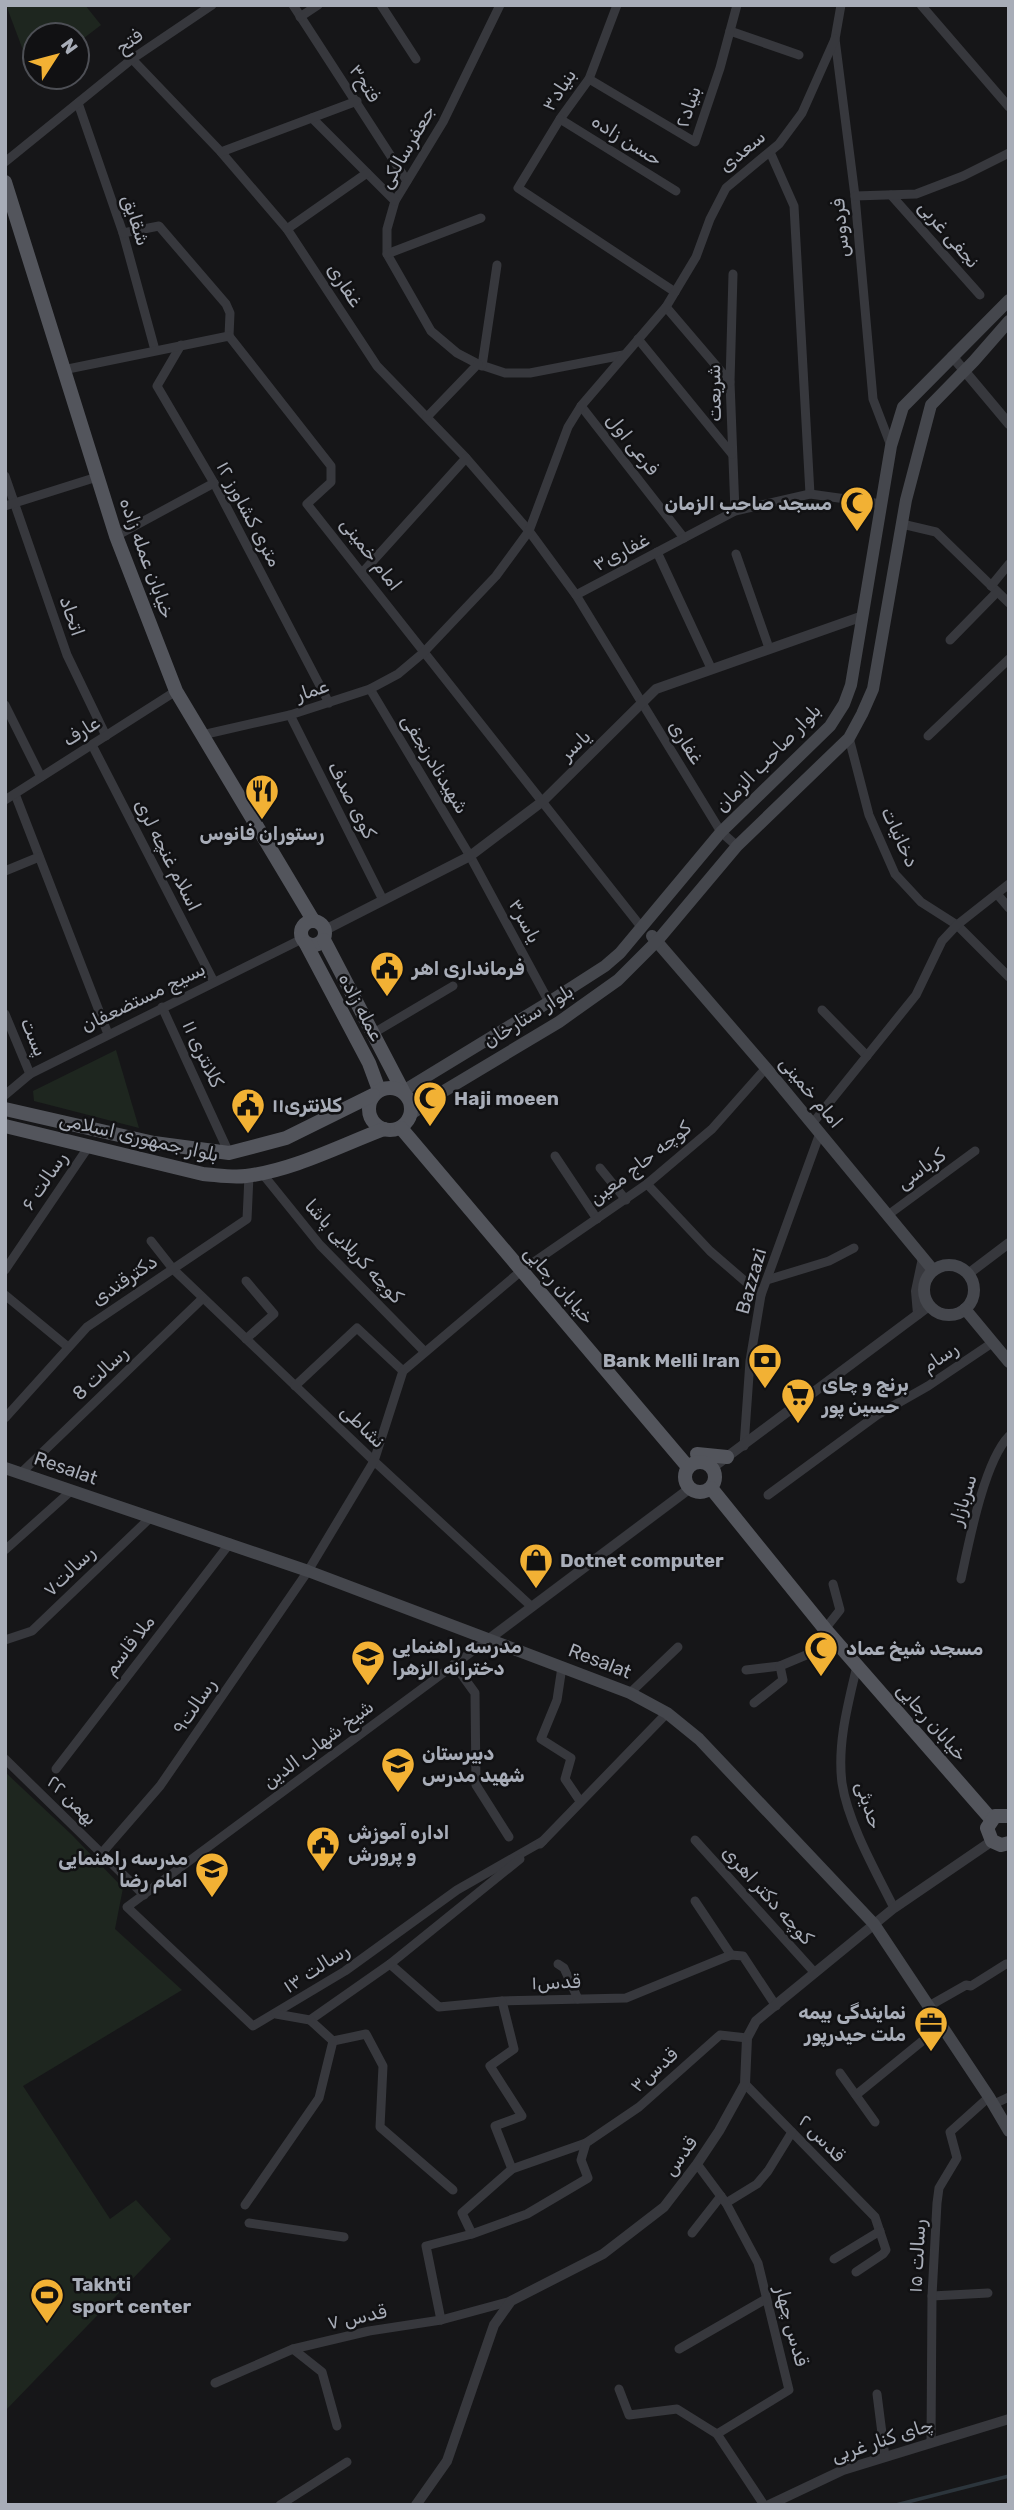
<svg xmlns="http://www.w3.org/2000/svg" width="1014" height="2510" viewBox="0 0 1014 2510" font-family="Rubik,'Noto Sans Arabic',sans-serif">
  <rect width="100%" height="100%" fill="#161618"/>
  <!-- green -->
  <g fill="#1e261f">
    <path d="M6 5H85L101 25 84 38 86 42 77 50V35H35V77H41L35 82Z"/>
    <path d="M116 1050 139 1128 34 1101 33 1091Z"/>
    <path d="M5 1772 72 1835 123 1888 115 1929 182 1990 23 2086 110 2219 136 2200 171 2239 5 2411Z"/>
  </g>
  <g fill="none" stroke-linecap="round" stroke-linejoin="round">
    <!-- stream -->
    <path stroke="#2c353c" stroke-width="3.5" d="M896 2505 1009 2476"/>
    <!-- minor -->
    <g stroke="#37383d" stroke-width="9">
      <path d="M293 5 407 181"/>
      <path d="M381 5 416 59"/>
      <path d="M500 5 443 122 395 201 387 229V254L431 331 457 353 478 364 505 373H530L623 355"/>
      <path d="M617 5 589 79 560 119 518 188 675 292"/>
      <path d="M841 5 835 39 855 196 873 399 891 446"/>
      <path d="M921 5 1009 107"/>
      <path d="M300 17 318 5"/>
      <path d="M730 31 799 55"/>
      <path d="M132 59 221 152 287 229 377 366 466 458 529 531 576 595 721 832 737 846"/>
      <path d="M589 79 695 142 720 68 737 5"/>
      <path d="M78 103 123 233 155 350"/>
      <path d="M312 118 395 201"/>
      <path d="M560 119 676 191"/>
      <path d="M221 152 357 101"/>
      <path d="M770 152 794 206 810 494"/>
      <path d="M5 162 132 59 212 5"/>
      <path d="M891 195 980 295"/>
      <path d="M855 196 916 194 963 176 1009 153"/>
      <path d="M287 229 367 173"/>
      <path d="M123 233 159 226 226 304 230 313 229 336"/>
      <path d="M387 254 481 218"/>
      <path d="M733 274 730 382 735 511"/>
      <path d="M666 307 730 382"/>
      <path d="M638 339 732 454"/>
      <path d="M181 345 157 386 214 483 329 703"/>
      <path d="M482 366 497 265"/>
      <path d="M63 370 229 336 331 466V482L307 504 642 928"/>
      <path d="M581 406 684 538"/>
      <path d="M427 417 478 364"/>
      <path d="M5 476 67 655 106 736"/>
      <path d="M5 506 97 477"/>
      <path d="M902 524 936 532 1009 603"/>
      <path d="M116 536 214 483"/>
      <path d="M657 552 711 668"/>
      <path d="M736 554 769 648"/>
      <path d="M362 573 466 458"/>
      <path d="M991 586 1009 564"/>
      <path d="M576 595 735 511 810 494 882 504"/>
      <path d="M950 640 997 592"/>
      <path d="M370 689 470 856 549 1002"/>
      <path d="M5 705 41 777"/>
      <path d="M290 715 383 900"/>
      <path d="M202 735 290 715 370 689 398 674 423 653 496 576 529 531 568 427 581 406 666 307 696 257 710 219 726 188 779 144 802 113 835 39"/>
      <path d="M928 736 1009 659"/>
      <path d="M849 738 869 815 895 874 921 902 957 925 1009 977"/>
      <path d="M92 745 214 982"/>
      <path d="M15 794 108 1034"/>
      <path d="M5 800 176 691"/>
      <path d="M5 871 39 857"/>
      <path d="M997 894 1009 908"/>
      <path d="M162 1007 229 1153"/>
      <path d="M822 1010 867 1056"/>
      <path d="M5 1014 30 1074"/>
      <path d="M372 1034 453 986"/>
      <path d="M5 1095 30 1074 302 939"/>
      <path d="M812 1124 916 995 942 941 957 925 1009 884"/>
      <path d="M555 1156 597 1219"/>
      <path d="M600 1168 626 1200"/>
      <path d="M261 1172 320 1245 424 1351"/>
      <path d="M647 1184 710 1251 761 1295"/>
      <path d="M888 1215 975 1151"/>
      <path d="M151 1241 173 1269 374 1461 532 1607"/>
      <path d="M5 1270 89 1146"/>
      <path d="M767 1280 829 1261 854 1248"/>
      <path d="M5 1295 68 1347"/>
      <path d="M246 1339 274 1314 246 1281"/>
      <path d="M295 1386 357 1328 403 1371"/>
      <path d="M5 1418 87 1327 247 1219 249 1176"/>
      <path d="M744 1446 750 1361 761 1295 820 1133"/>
      <path d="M21 1473 203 1298"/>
      <path d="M768 1495 877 1415 928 1386 992 1343"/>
      <path d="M5 1550 72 1490"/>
      <path d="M961 1579C969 1542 984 1462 1009 1436"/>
      <path d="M825 1629 840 1610 833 1584"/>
      <path d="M489 1639 127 1907 253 2026 345 1971 457 1890 543 1841"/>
      <path d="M5 1640 32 1631 151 1517"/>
      <path d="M454 1664 475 1693 476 1785 509 1837"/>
      <path d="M857 1666C848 1704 837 1744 842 1783 848 1823 876 1872 894 1908"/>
      <path d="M562 1667 557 1700 541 1739 571 1758 565 1779 580 1801"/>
      <path d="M746 1670 780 1666 837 1642"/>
      <path d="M630 1693 678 1647"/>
      <path d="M754 1703 783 1680 780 1666"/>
      <path d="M5 1759 144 1895"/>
      <path d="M56 1769 230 1543"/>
      <path d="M695 1840 815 1973"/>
      <path d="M540 1844 667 1713"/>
      <path d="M101 1854 160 1786 308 1571 374 1461 403 1371 521 1271 647 1184 712 1129 766 1068"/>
      <path d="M695 1901 731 1955"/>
      <path d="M390 1964 439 2007 502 2001 626 1998 731 1955 743 1956 776 2006"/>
      <path d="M558 1964 564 1968 578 1999"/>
      <path d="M502 2001 514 2049 490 2066 522 2116 495 2126 512 2169"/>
      <path d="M929 2006 966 1985 971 1986 1006 1964"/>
      <path d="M276 2014 310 2020 390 1964 520 1859"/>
      <path d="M333 2041 366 2034 383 2066 380 2127 453 2190"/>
      <path d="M840 2073 875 2122"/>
      <path d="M745 2084 875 2217 886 2250 883 2254 856 2272"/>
      <path d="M856 2095 942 2025"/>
      <path d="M994 2104 1009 2097"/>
      <path d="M726 2203 757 2184 768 2171 792 2132"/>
      <path d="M245 2205 319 2098 333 2041 310 2020"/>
      <path d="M249 2223 344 2237"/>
      <path d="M692 2233 721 2196"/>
      <path d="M472 2234 462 2213 512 2169 586 2143 639 2107 720 2035 747 2038"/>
      <path d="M834 2259 880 2231"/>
      <path d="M932 2296 988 2293"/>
      <path d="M441 2320 426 2246 472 2234 527 2214 588 2178 581 2160 586 2143"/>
      <path d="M293 2349 322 2372 337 2426"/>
      <path d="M679 2349 766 2299"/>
      <path d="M215 2383 293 2349 369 2331 441 2320 511 2301"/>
      <path d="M619 2389 629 2415 677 2409 717 2434 789 2390 758 2263 726 2203 697 2164"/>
      <path d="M877 2394 885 2457"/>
      <path d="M717 2434 764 2505"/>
      <path d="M931 2442 932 2296 937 2203 939 2188 957 2158 950 2132 989 2097"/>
      <path d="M280 2505 347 2462"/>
    </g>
    <!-- tertiary -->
    <g stroke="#37383d" stroke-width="10">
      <path d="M952 356 1009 424"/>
      <path d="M325 930 470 856 543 801 656 689 863 616"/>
      <path d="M968 1274 1009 1243"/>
      <path d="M918 1314 916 1291 923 1258"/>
      <path d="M712 1468 929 1306"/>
      <path d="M489 1639 689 1489"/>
      <path d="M416 2505 447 2461 494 2325 511 2301 603 2254 664 2207 697 2164 719 2131 745 2084 747 2038 756 2021 894 1908 992 1841"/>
      <path d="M769 2505 843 2470 1009 2419"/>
    </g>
    <!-- secondary -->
    <g stroke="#45474d" stroke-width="12">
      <path d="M652 936 766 1068 933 1270"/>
      <path d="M403 1091 549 1002 605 966 620 953 721 832 830 726 844 704 851 685 891 446 903 407 1009 300"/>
      <path d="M411 1114 439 1094 559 1022 618 980 658 940 737 846 849 738 862 714 873 689 906 500 931 405 974 361 1009 321"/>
      <circle cx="949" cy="1290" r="25"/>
      <path d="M965 1309 1009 1362"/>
      <path d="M5 1468 308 1571 630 1693 667 1713 699 1739 874 1924 989 2097 1009 2131"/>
    </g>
    <!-- primary -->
    <g stroke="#53555c" stroke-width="14">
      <path d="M5 182 116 536 176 691 313 920"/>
      <circle cx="313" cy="933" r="12"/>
      <path d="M324 940 403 1091"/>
      <path d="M306 944 369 1063 379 1090"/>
      <circle cx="390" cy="1109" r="21"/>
      <path d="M5 1109 154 1143 229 1153 286 1138 373 1095"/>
      <path d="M5 1126 203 1174C217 1175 232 1178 246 1176 294 1170 339 1146 384 1129"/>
      <path d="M401 1128 688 1467"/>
      <path d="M697 1454 727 1457"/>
      <circle cx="700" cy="1477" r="15"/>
      <path d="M711 1488 825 1629 991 1819"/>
      <path d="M1009 1816H995L987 1828 992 1841 1001 1845 1009 1843"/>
    </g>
  </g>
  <!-- icons -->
  <defs>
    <g id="mosque-pin" transform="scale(1.75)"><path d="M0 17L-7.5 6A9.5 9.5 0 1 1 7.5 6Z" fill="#f2b134" stroke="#111113"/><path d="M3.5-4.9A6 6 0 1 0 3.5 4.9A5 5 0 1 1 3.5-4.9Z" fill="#111"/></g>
    <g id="restaurant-pin" transform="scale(1.75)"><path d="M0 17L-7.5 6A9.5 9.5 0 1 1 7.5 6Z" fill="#f2b134" stroke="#111113"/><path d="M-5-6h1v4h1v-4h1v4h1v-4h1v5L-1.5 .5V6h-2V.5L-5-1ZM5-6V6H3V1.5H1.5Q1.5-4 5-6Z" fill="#111"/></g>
    <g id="civic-pin" transform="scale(1.75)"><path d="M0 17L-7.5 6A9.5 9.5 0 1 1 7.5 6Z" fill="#f2b134" stroke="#111113"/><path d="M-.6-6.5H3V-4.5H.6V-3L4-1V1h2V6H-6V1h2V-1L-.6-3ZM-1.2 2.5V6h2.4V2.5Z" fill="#111"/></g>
    <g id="bank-pin" transform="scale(1.75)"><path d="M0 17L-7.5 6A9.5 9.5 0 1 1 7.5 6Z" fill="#f2b134" stroke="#111113"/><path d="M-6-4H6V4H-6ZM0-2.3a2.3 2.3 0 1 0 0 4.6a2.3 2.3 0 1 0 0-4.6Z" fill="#111"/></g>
    <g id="supermarket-pin" transform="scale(1.75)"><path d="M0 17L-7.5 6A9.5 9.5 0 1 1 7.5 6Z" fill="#f2b134" stroke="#111113"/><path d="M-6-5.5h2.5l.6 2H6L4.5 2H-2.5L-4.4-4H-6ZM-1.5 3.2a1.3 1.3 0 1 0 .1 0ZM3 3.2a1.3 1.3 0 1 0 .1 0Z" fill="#111"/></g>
    <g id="shop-pin" transform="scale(1.75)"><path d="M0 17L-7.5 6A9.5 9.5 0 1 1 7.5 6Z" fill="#f2b134" stroke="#111113"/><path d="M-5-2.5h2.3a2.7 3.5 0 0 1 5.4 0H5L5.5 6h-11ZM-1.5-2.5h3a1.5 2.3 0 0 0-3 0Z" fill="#111"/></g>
    <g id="school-pin" transform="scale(1.75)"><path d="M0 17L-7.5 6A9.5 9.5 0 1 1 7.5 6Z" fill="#f2b134" stroke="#111113"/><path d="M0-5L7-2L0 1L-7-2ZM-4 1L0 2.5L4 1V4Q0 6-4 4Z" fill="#111"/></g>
    <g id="office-pin" transform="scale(1.75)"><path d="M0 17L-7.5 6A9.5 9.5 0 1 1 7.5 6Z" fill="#f2b134" stroke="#111113"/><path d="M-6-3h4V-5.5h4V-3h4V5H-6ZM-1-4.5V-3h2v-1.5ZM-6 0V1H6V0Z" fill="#111"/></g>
    <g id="stadium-pin" transform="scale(1.75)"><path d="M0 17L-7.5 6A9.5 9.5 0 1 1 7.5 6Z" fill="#f2b134" stroke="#111113"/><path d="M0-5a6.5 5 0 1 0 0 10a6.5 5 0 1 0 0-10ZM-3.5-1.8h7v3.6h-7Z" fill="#111"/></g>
  </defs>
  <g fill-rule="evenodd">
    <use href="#mosque-pin" x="857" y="503"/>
    <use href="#restaurant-pin" x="262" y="791"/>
    <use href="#civic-pin" x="387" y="968"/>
    <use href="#mosque-pin" x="430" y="1098"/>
    <use href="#civic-pin" x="248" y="1105"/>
    <use href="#bank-pin" x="765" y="1360"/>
    <use href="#supermarket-pin" x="798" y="1395"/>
    <use href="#shop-pin" x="536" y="1560"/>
    <use href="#mosque-pin" x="821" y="1648"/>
    <use href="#school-pin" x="368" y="1657"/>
    <use href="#school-pin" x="398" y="1764"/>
    <use href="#civic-pin" x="323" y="1843"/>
    <use href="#school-pin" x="212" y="1869"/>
    <use href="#office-pin" x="931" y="2023"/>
    <use href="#stadium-pin" x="47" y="2295"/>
  </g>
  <g text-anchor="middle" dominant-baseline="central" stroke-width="5" stroke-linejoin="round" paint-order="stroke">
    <!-- street labels -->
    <g font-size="19" fill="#a8adb8" stroke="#111113">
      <text transform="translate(129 41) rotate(-36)">فتح</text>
      <text transform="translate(365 83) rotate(57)">فتح۳</text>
      <text transform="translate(559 90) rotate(-57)">بنیاد۳</text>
      <text transform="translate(688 107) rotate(-71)">بنیاد۲</text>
      <text transform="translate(627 140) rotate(32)">حسن زاده</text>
      <text transform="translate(407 147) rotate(-60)">جعفرسالکی</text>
      <text transform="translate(742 151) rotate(-40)">سعدی</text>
      <text transform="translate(136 220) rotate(72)">شقایق</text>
      <text transform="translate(840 228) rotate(-95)">فردوس</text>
      <text transform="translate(949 234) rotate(49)">نجفی غربی</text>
      <text transform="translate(345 285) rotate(57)">غفاری</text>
      <text transform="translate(714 393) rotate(-91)">شریعت</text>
      <text transform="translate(633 444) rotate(52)">فرعی اول</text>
      <text transform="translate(249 514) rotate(62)">۱۲ متری کشاورز</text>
      <text transform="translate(621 552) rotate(-28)">غفاری۳</text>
      <text transform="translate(371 554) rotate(52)">امام خمینی</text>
      <text transform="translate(147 558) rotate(70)">خیابان عمله زاده</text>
      <text transform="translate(72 616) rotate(71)">اتحاد</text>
      <text transform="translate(312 690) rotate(-18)">عمار</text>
      <text transform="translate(81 731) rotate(-32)">عارف</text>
      <text transform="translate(686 742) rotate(58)">غفاری</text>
      <text transform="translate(575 745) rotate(-44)">یاسر</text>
      <text transform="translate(768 758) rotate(-46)">بلوار صاحب الزمان</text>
      <text transform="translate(435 764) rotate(59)">شهیدنادرنجفی</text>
      <text transform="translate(352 800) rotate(63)">کوی صدف</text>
      <text transform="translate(900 837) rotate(65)">دخانیات</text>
      <text transform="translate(168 855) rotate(63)">اسلام غنچه لری</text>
      <text transform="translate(525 921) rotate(62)">یاسر۳</text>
      <text transform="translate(143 997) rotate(-26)">بسیج مستضعفان</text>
      <text transform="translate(361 1007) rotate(62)">عمله زاده</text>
      <text transform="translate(528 1016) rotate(-32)">بلوار ستارخان</text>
      <text transform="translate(34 1037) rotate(67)">پست</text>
      <text transform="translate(203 1054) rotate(65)">کلانتری ۱۱</text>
      <text transform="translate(811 1092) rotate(50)">امام خمینی</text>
      <text transform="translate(139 1137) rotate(13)">بلوار جمهوری اسلامی</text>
      <text transform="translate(640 1163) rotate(-38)">کوچه حاج معین</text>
      <text transform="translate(921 1169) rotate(-36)">کرباسی</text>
      <text transform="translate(44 1181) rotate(-56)">رسالت ۶</text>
      <text transform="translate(354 1251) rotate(47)">کوچه کربلایی پاشا</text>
      <text transform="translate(124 1280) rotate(-34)">دکترقندی</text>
      <text transform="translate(751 1281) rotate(-74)">Bazzazi</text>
      <text transform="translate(559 1285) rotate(49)">خیابان رجایی</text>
      <text transform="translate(940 1357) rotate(-34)">رسام</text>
      <text transform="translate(100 1373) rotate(-44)">رسالت 8</text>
      <text transform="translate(363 1426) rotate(44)">نشاطی</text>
      <text transform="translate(66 1468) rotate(19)">Resalat</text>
      <text transform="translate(963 1500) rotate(-73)">سربازار</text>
      <text transform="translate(69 1571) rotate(-44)">رسالت۷</text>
      <text transform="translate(129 1645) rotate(-52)">ملا قاسم</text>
      <text transform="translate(600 1661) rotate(21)">Resalat</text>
      <text transform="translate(194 1706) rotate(-56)">رسالت۹</text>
      <text transform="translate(932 1722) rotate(49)">خیابان رجایی</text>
      <text transform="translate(318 1744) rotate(-37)">شیخ شهاب الدین</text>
      <text transform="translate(72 1800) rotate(45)">۲۲ بهمن</text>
      <text transform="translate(869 1805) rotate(72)">حدیثی</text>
      <text transform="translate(768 1895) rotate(48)">کوچه دکتر اهری</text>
      <text transform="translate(316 1968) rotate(-33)">رسالت ۱۳</text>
      <text transform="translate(556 1982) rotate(-2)">قدس۱</text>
      <text transform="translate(654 2070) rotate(-42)">قدس۳</text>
      <text transform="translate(822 2138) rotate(46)">قدس ۲</text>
      <text transform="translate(680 2156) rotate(-54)">قدس</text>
      <text transform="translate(917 2256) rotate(-87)">رسالت ۱۵</text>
      <text transform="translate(357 2317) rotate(-12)">قدس ۷</text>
      <text transform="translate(792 2326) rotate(75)">قدس چهار</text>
      <text transform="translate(882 2440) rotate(-18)">چای کنار غربی</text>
    </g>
    <!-- poi labels -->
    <g font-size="19" font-weight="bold" fill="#a8adb8" stroke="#111113" text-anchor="start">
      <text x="832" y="503" text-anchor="end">مسجد صاحب الزمان</text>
      <text x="262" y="833" text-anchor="middle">رستوران فانوس</text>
      <text x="412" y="968">فرمانداری اهر</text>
      <text x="454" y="1098">Haji moeen</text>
      <text x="272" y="1105">کلانتری۱۱</text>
      <text x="740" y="1360" text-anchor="end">Bank Melli Iran</text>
      <text x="822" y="1384">برنج و چای<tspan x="822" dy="22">حسین پور</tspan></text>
      <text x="560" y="1560">Dotnet computer</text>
      <text x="392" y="1646">مدرسه راهنمایی<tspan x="392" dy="22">دخترانه الزهرا</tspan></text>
      <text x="846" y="1648">مسجد شیخ عماد</text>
      <text x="422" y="1753">دبیرستان<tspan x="422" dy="22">شهید مدرس</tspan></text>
      <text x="348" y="1832">اداره آموزش<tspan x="348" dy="22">و پرورش</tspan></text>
      <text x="188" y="1858" text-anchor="end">مدرسه راهنمایی<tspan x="188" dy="22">امام رضا</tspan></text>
      <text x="906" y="2012" text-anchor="end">نمایندگی بیمه<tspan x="906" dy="22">ملت حیدرپور</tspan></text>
      <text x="72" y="2284">Takhti<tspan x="72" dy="22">sport center</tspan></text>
    </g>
  </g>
  <!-- border -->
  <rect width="1014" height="2510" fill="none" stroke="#a8adb8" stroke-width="14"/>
  <!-- north arrow -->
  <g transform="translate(56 56) rotate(54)"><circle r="33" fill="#111113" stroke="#4d4f55" stroke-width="2"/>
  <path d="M0-5L12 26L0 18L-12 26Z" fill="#f2b134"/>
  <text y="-10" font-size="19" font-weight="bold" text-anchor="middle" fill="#a8adb8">N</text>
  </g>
</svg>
